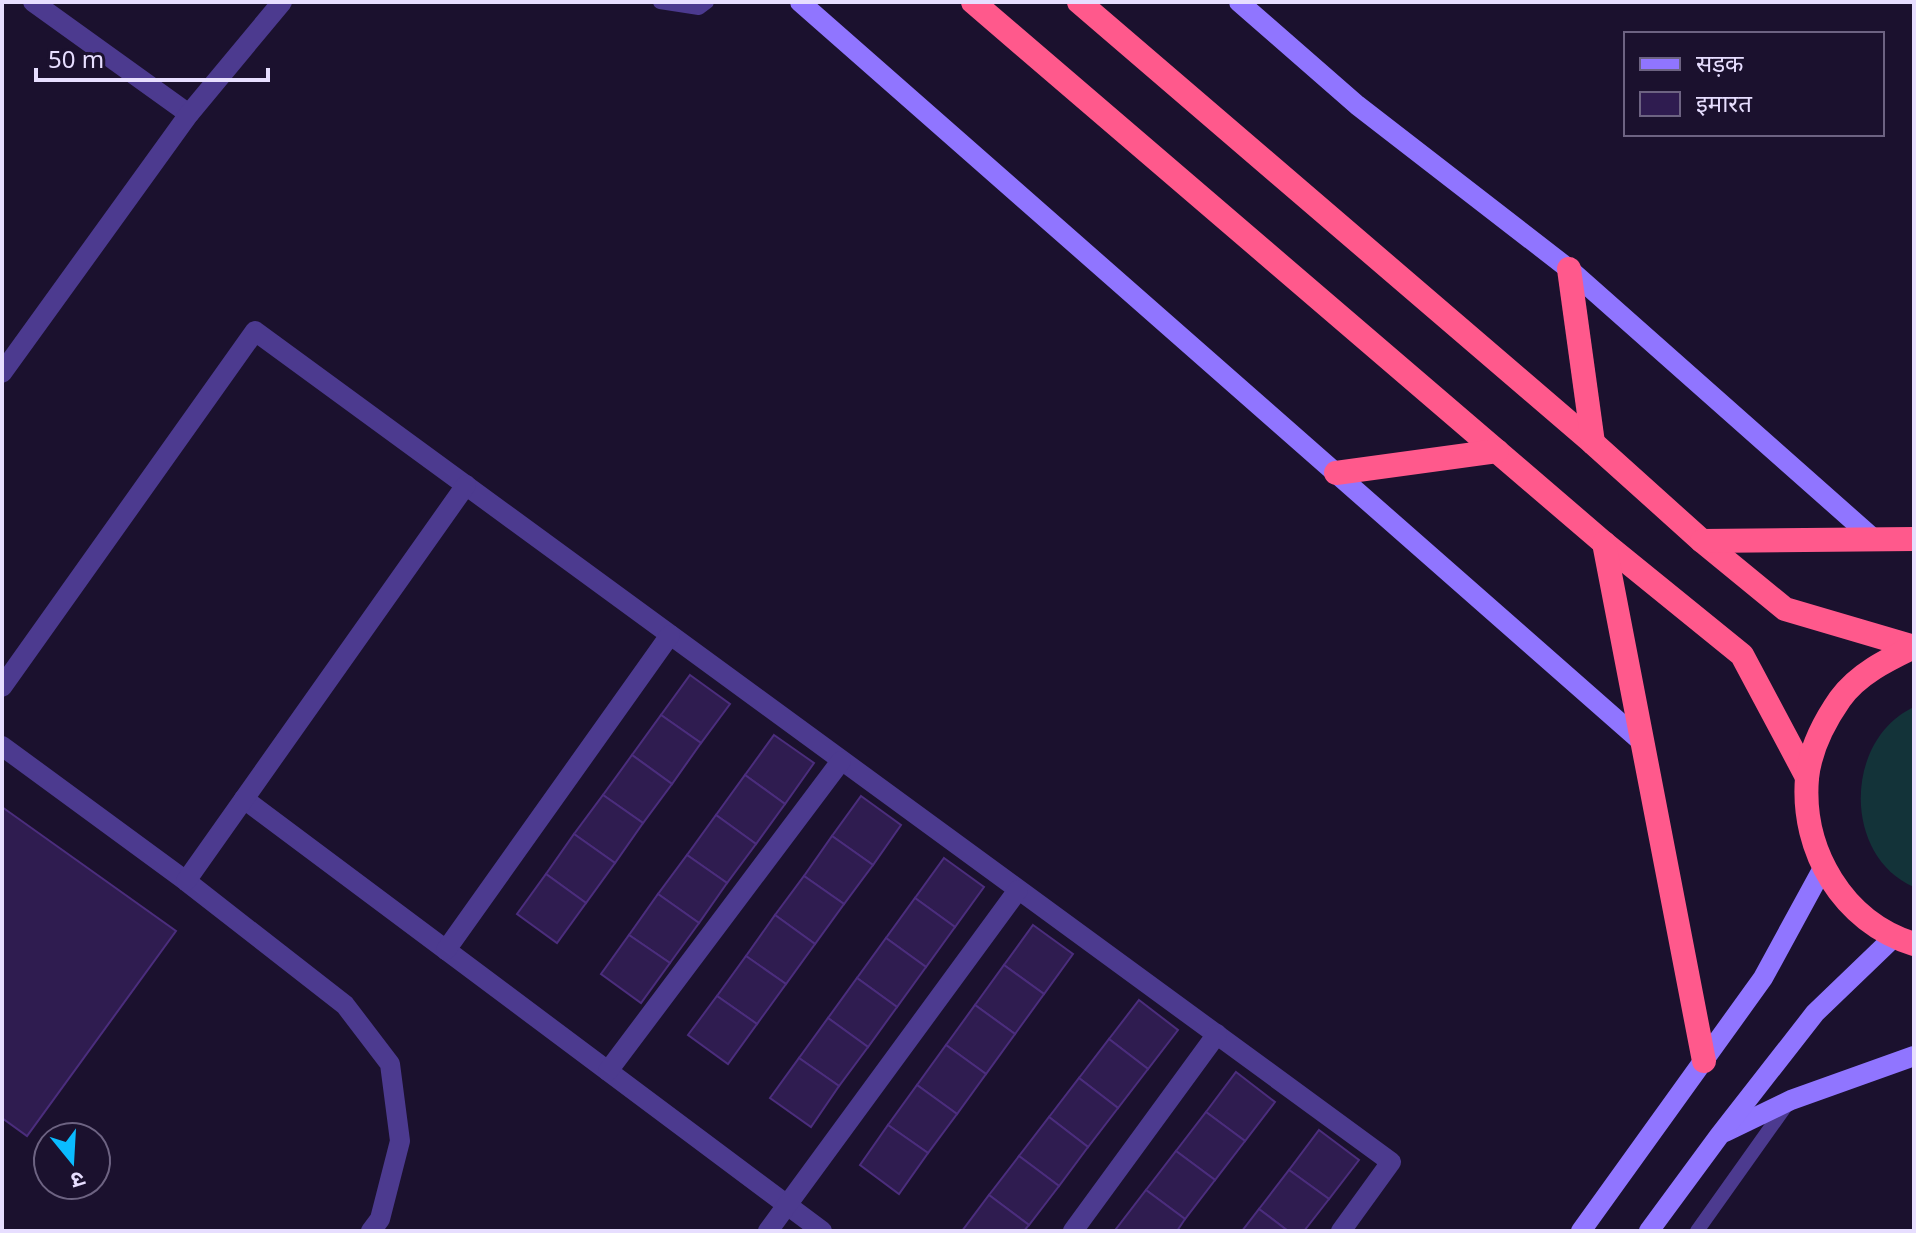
<svg xmlns="http://www.w3.org/2000/svg" width="1916" height="1233" viewBox="0 0 1916 1233" font-family="'Noto Sans','Noto Sans Devanagari',sans-serif">
  <rect width="100%" height="100%" fill="#1b112e"/>
  <!-- green -->
  <path fill="#133339" d="M1914 707V887C1842 856 1844 739 1914 707Z"/>
  <!-- building -->
  <g fill="#2f1c50" stroke="#4b2d7d" stroke-width="2">
    <path d="M690 675 730 704 701 743 661 715Z"/>
    <path d="M661 715 701 743 672 784 632 755Z"/>
    <path d="M774 735 814 763 785 804 745 775Z"/>
    <path d="M632 755 672 784 643 823 603 795Z"/>
    <path d="M745 775 785 804 756 844 716 815Z"/>
    <path d="M603 795 643 823 615 863 574 834Z"/>
    <path d="M861 796 901 825 873 865 832 836Z"/>
    <path d="M2 807 176 931 27 1136 2 1118Z"/>
    <path d="M716 815 756 844 727 883 687 855Z"/>
    <path d="M574 834 615 863 586 903 546 874Z"/>
    <path d="M832 836 873 865 844 904 804 876Z"/>
    <path d="M687 855 727 883 699 923 658 894Z"/>
    <path d="M944 858 984 887 955 927 915 898Z"/>
    <path d="M546 874 586 903 557 943 517 914Z"/>
    <path d="M804 876 844 904 815 944 775 915Z"/>
    <path d="M658 894 699 923 670 963 629 935Z"/>
    <path d="M915 898 955 927 926 967 886 938Z"/>
    <path d="M775 915 815 944 786 984 746 956Z"/>
    <path d="M1033 925 1073 954 1044 994 1004 965Z"/>
    <path d="M629 935 670 963 641 1003 601 974Z"/>
    <path d="M886 938 926 967 897 1007 857 978Z"/>
    <path d="M746 956 786 984 757 1024 717 996Z"/>
    <path d="M1004 965 1044 994 1015 1034 975 1005Z"/>
    <path d="M857 978 897 1007 868 1047 828 1018Z"/>
    <path d="M717 996 757 1024 728 1064 688 1035Z"/>
    <path d="M1139 1000 1178 1030 1148 1069 1109 1039Z"/>
    <path d="M975 1005 1015 1034 986 1074 946 1045Z"/>
    <path d="M828 1018 868 1047 839 1086 799 1058Z"/>
    <path d="M1109 1039 1148 1069 1118 1108 1079 1078Z"/>
    <path d="M946 1045 986 1074 957 1114 917 1085Z"/>
    <path d="M799 1058 839 1086 811 1127 770 1098Z"/>
    <path d="M1236 1072 1275 1102 1245 1141 1206 1112Z"/>
    <path d="M1079 1078 1118 1108 1088 1147 1049 1117Z"/>
    <path d="M917 1085 957 1114 928 1153 888 1125Z"/>
    <path d="M1206 1112 1245 1141 1215 1180 1176 1151Z"/>
    <path d="M1049 1117 1088 1147 1059 1186 1019 1156Z"/>
    <path d="M888 1125 928 1153 899 1194 860 1165Z"/>
    <path d="M1319 1130 1359 1160 1329 1199 1289 1170Z"/>
    <path d="M1176 1151 1215 1180 1185 1219 1146 1190Z"/>
    <path d="M1019 1156 1059 1186 1029 1225 989 1195Z"/>
    <path d="M1289 1170 1329 1199 1304 1231H1288L1259 1209Z"/>
    <path d="M1146 1190 1185 1219 1177 1231H1119L1116 1229Z"/>
    <path d="M989 1195 1029 1225 1024 1231H962Z"/>
    <path d="M1259 1209 1288 1231H1242Z"/>
  </g>
  <g fill="none" stroke-linecap="round" stroke-linejoin="round">
    <!-- lane -->
    <g stroke="#4c3a8f" stroke-width="14">
      <path d="M660 2 699 8 707 2"/>
      <path d="M1697 1231 1788 1103"/>
    </g>
    <!-- street -->
    <g stroke="#4c3a8f" stroke-width="20">
      <path d="M33 2 189 114"/>
      <path d="M2 373 189 114 282 2"/>
      <path d="M2 687 255 331 1391 1162 1341 1231"/>
      <path d="M2 746 186 881 345 1005 390 1064 400 1141 380 1219 371 1231"/>
      <path d="M244 799 822 1231"/>
      <path d="M186 881 466 485"/>
      <path d="M446 950 670 635"/>
      <path d="M608 1071 841 761"/>
      <path d="M768 1231 1018 890"/>
      <path d="M1073 1231 1217 1034"/>
    </g>
    <!-- secondary -->
    <g stroke="#9075ff" stroke-width="20">
      <path d="M800 2 1643 743"/>
      <path d="M1239 2 1357 105 1569 269 1875 540"/>
      <path d="M1725 1132 1791 1100 1914 1056"/>
      <path d="M1581 1231 1763 978 1823 868"/>
      <path d="M1649 1231 1719 1136 1815 1013 1893 938"/>
    </g>
    <!-- highway -->
    <g stroke="#ff598c" stroke-width="24">
      <path d="M973 2 1604 543 1742 655 1807 777"/>
      <path d="M1079 2 1593 443 1702 541 1785 609 1914 647"/>
      <path d="M1569 269 1593 443"/>
      <path d="M1336 473 1497 451"/>
      <path d="M1702 541 1914 539"/>
      <path d="M1604 543 1704 1061"/>
      <path d="M1914 647C1887 660 1858 674 1840 699 1824 722 1810 750 1807 778 1801 851 1843 922 1914 944"/>
    </g>
  </g>
  <!-- border -->
  <rect width="1916" height="1233" fill="none" stroke="#e7deff" stroke-width="8"/>
  <!-- legend -->
  <rect x="1624" y="32" width="260" height="104" fill="#1b112e" stroke="#6d6382" stroke-width="2"/>
  <rect x="1640" y="58" width="40" height="12" fill="#9075ff" stroke="#6d6382" stroke-width="2"/>
  <text x="1696" y="72" font-size="24" fill="#e7deff">सड़क</text>
  <rect x="1640" y="92" width="40" height="24" fill="#2f1c50" stroke="#6d6382" stroke-width="2"/>
  <text x="1696" y="112" font-size="24" fill="#e7deff">इमारत</text>
  <!-- north arrow -->
  <g transform="translate(72 1161) rotate(162)"><circle r="38" fill="#1b112e" stroke="#6d6382" stroke-width="2"/>
  <path d="M0-6L14 30L0 20L-14 30Z" fill="#0abcff"/>
  <text y="-12" font-size="22" font-weight="bold" text-anchor="middle" fill="#e7deff">उ</text>
  </g>
  <!-- scale -->
  <path d="M36 68v12h232v-12" fill="none" stroke="#e7deff" stroke-width="4"/>
  <text x="48" y="68" font-size="24" fill="#e7deff" stroke="#1b112e" stroke-width="6" paint-order="stroke">50 m</text>
</svg>
